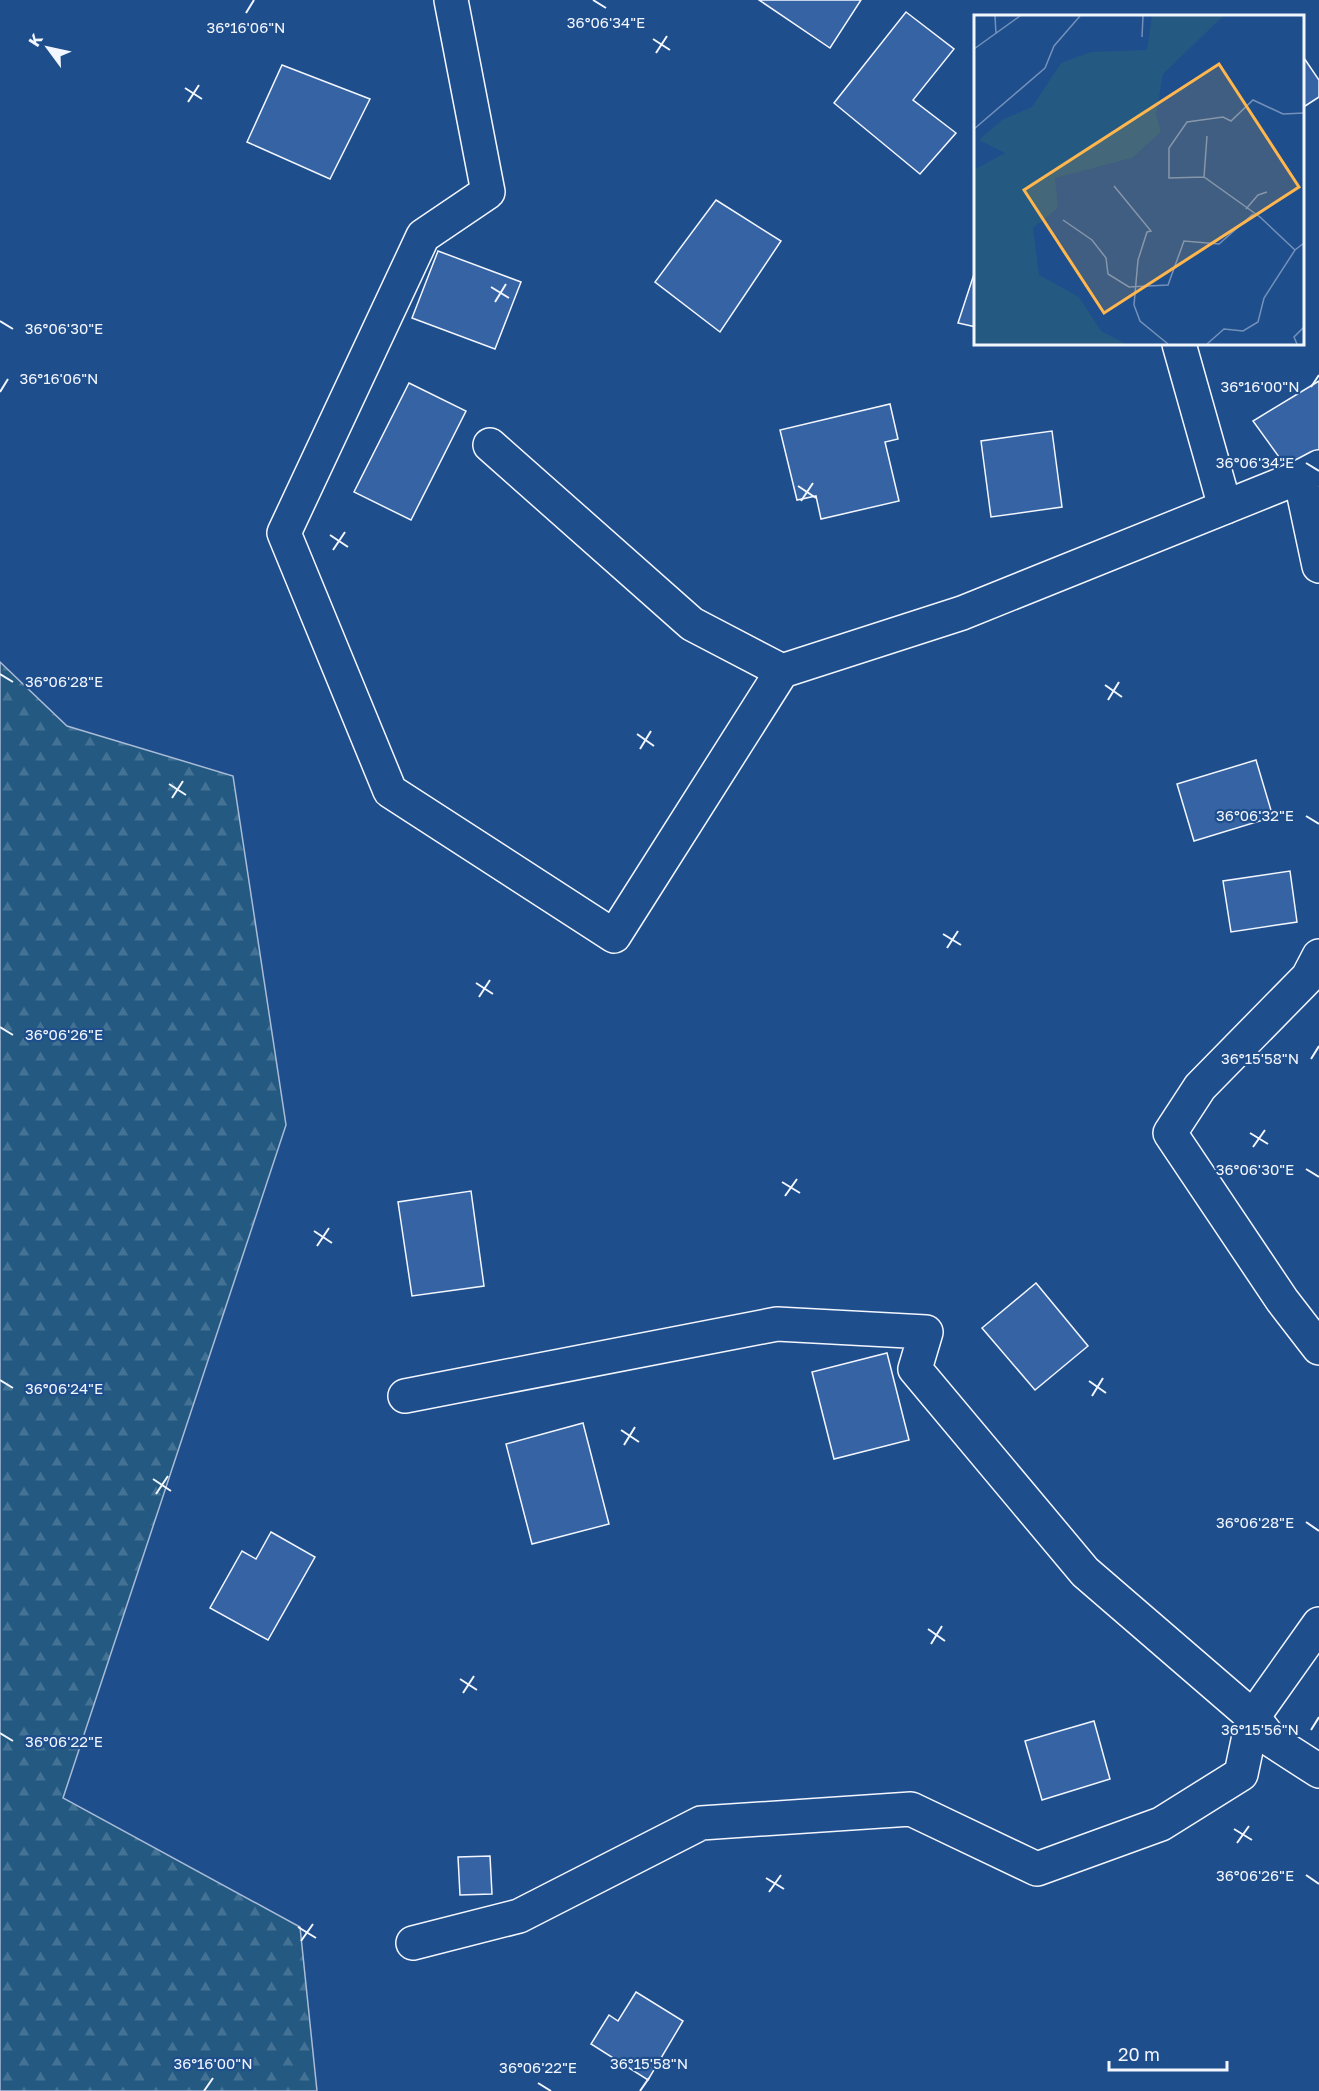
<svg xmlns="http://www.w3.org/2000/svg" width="1319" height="2091" viewBox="0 0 1319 2091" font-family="'Golos Text',sans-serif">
  <defs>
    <pattern id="forest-firs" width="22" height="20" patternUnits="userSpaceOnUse" patternTransform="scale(1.5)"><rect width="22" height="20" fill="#245a82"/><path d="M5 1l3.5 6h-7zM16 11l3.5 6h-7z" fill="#447295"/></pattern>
  </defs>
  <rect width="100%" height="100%" fill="#1f4e8c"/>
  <!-- forest -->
  <path fill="url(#forest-firs)" stroke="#a8bbd7" stroke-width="1.5" d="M0 662 67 726 233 776 286 1125 63 1798 300 1927 317 2091H0Z"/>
  <!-- building -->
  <g fill="#3563a3" stroke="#f2f6ff" stroke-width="1.5">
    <path d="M759 0H861L830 48Z"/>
    <path d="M906 12 954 49 913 100 956 133 920 174 834 103Z"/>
    <path d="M1304 58 1319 80V97L1302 108Z"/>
    <path d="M282 65 370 99 330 179 247 142Z"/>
    <path d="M716 200 781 241 720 332 655 282Z"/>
    <path d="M438 251 521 282 495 349 412 318Z"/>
    <path d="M976 268V327L958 323Z"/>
    <path d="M1319 381V460L1292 475 1253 421Z"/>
    <path d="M409 383 466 411 411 520 354 492Z"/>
    <path d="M890 404 898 439 885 442 899 501 821 519 816 496 797 500 780 430Z"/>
    <path d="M1052 431 1062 507 991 517 981 441Z"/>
    <path d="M1256 760 1273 817 1194 841 1177 784Z"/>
    <path d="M1290 871 1297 922 1231 932 1223 881Z"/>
    <path d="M471 1191 484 1286 412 1296 398 1202Z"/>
    <path d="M1036 1283 1088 1346 1035 1390 982 1328Z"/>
    <path d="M887 1353 909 1440 834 1459 812 1372Z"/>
    <path d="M583 1423 609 1524 532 1544 506 1444Z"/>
    <path d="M271 1532 315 1557 268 1640 210 1608 242 1551 256 1559Z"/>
    <path d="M1094 1721 1110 1779 1042 1800 1025 1741Z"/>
    <path d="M490 1856 492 1894 460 1895 458 1857Z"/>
    <path d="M636 1992 683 2021 648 2080 591 2044 609 2015 618 2021Z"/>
  </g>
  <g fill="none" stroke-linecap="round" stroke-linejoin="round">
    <!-- minor casing -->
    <g stroke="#f2f6ff" stroke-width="36">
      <g id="minor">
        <path d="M451 0 488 192 423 236 284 533 390 791 614 936 782 671 962 613 1300 477 1319 467"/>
        <path d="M1179 344 1225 507"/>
        <path d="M490 445 692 624 782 671"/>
        <path d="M1300 477 1319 566"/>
        <path d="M1319 956 1308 977 1200 1087 1170 1133 1282 1300 1319 1348"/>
        <path d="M405 1396 777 1324 926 1332 915 1369 1085 1572 1253 1717 1271 1740 1319 1771"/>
        <path d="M413 1943 519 1916 701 1823 911 1809 1037 1869 1161 1824 1241 1774 1253 1717 1319 1624"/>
      </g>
    </g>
    <!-- minor -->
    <use href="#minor" stroke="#1f4e8c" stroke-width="33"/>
  </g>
  <!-- ticks -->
  <path fill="none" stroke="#f2f6ff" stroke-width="2" d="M593 0 606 8M246 13 254 0M653 39 670 50M656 53 667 36M185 88 202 99M188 102 199 85M491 287 509 298M495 302 506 284M0 321 13 329M1311 387 1319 375M0 392 8 379M1306 463 1319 471M798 486 816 498M801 501 813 483M330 535 348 547M333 550 345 532M0 674 13 682M1105 685 1122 697M1108 700 1119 682M637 734 654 746M640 749 651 731M169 784 186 795M172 798 183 781M1306 816 1319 824M943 934 961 945M947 948 958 931M476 983 493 994M479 997 490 980M0 1027 13 1035M1311 1059 1319 1046M1250 1133 1268 1144M1253 1147 1265 1130M1306 1169 1319 1177M782 1182 800 1193M785 1196 797 1179M314 1231 332 1243M317 1246 329 1228M0 1380 13 1388M1089 1381 1106 1393M1092 1396 1103 1378M621 1430 639 1442M624 1445 635 1427M153 1479 171 1491M156 1494 168 1476M1306 1522 1319 1531M928 1629 945 1641M931 1644 942 1626M460 1679 477 1690M463 1693 474 1676M1311 1730 1319 1717M0 1733 13 1741M1234 1829 1252 1840M1237 1843 1249 1826M1306 1875 1319 1884M766 1878 784 1889M769 1892 781 1875M298 1927 316 1938M301 1941 313 1924M538 2083 551 2091M204 2091 213 2078M640 2091 649 2078"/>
  <!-- overview -->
  <g transform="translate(974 15)">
    <rect width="330" height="330" fill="#1f4e8c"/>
    <path d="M178 1H249L189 59 182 99 187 117 158 143 81 163 84 193 59 213 65 260 105 282 127 316 152 329H0V155L31 138 5 125 28 105 58 92 87 48 117 37 173 35Z" fill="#245a82"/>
    <path fill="none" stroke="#7391ba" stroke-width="1.5" d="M21 1 22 19M168 22 169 1M0 34 46 1M0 114 71 53 80 31 106 1M230 162 233 121M140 171 177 216 173 217 164 245 160 290 166 306 194 329M272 194 284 180 293 177M89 205 118 225 132 243 134 259 155 272 194 270 210 226 245 229 279 199M321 235 286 202 230 162 195 163V133L213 107 249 102 257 106 279 85 309 99 330 98M233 329 250 314 269 316 284 307 290 283 321 235 330 228M323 329 320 322 330 312"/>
    <path fill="#ffb74d" fill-opacity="0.15" stroke="#ffb74d" stroke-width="3" d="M245 49 325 172 130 298 50 175Z"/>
    <rect width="330" height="330" fill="none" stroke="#f2f6ff" stroke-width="3"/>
  </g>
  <g font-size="15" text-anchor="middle" fill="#f2f6ff" stroke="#1f4e8c" stroke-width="4.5" stroke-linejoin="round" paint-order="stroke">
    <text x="606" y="28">36°06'34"E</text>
    <text x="246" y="33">36°16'06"N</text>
    <text x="64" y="334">36°06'30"E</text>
    <text x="59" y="384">36°16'06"N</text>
    <text x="1260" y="392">36°16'00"N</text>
    <text x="1255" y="468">36°06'34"E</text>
    <text x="64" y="687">36°06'28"E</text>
    <text x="1255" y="821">36°06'32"E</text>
    <text x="64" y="1040">36°06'26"E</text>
    <text x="1260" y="1064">36°15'58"N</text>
    <text x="1255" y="1175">36°06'30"E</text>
    <text x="64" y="1394">36°06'24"E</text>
    <text x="1255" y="1528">36°06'28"E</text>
    <text x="1260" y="1735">36°15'56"N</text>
    <text x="64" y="1747">36°06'22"E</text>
    <text x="1255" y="1881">36°06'26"E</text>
    <text x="213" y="2069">36°16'00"N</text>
    <text x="649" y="2069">36°15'58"N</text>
    <text x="538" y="2073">36°06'22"E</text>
  </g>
  <!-- north arrow -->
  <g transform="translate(48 48) rotate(303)" stroke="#1f4e8c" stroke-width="4.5" paint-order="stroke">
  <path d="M0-4.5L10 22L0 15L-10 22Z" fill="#f2f6ff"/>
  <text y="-9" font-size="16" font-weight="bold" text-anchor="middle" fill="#f2f6ff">K</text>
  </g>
  <!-- scale -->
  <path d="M1109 2061v9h118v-9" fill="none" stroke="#f2f6ff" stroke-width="3"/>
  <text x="1118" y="2061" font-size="18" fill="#f2f6ff" stroke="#1f4e8c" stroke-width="4.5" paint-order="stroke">20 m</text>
</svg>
